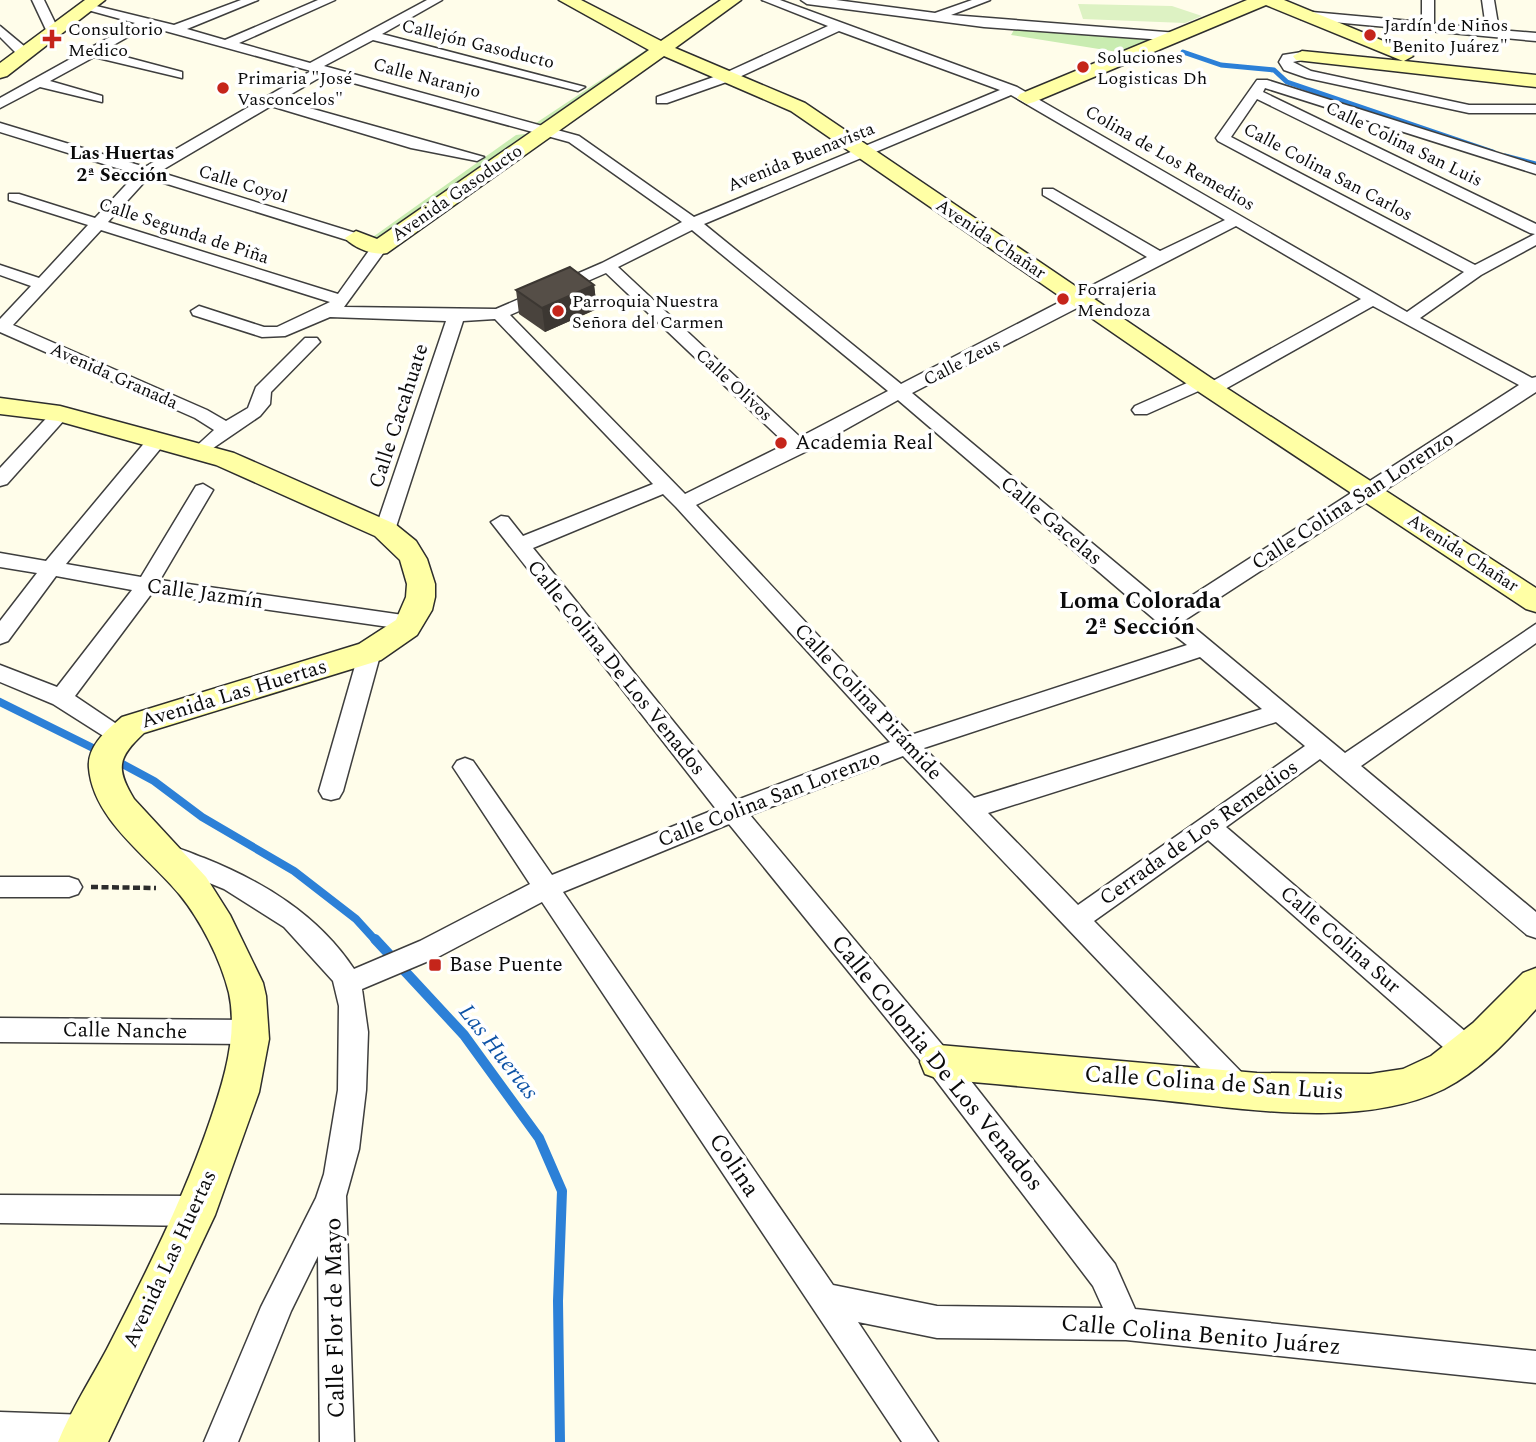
<svg xmlns="http://www.w3.org/2000/svg" width="1536" height="1442" viewBox="0 0 1536 1442" font-family="Spectral,serif">
  <rect width="100%" height="100%" fill="#fffdea"/>
  <!-- green -->
  <g fill="#c9ecb1">
    <path d="M1014 30 1152 39 1124 53 1011 35Z"/>
    <path d="M649 48 656 51 548 126 533 125Z"/>
    <path d="M524 134 529 135 396 232 370 239 516 135Z"/>
  </g>
  <!-- pitch -->
  <path fill="#ddf2c3" d="M1078 4 1172 6 1202 16 1185 23 1083 19Z"/>
  <g fill="none" stroke-linecap="round" stroke-linejoin="round">
    <!-- stream-far2 -->
    <g stroke="#2c80d7" stroke-width="5">
      <path d="M1183 52 1221 65 1274 70 1287 82 1493 152"/>
      <path d="M1505 156 1536 164"/>
    </g>
    <!-- stream-far1 -->
    <g stroke="#2c80d7" stroke-width="8">
      <path d="M0 702 101 752"/>
      <path d="M115 760 154 781 202 817 294 871 356 919 376 941"/>
    </g>
    <!-- stream -->
    <path stroke="#2c80d7" stroke-width="10" d="M375 939 464 1035 539 1138 562 1191 558 1301 560 1442"/>
    <!-- street casing -->
    <g stroke="#3e3e3e" stroke-width="3">
      <g id="street">
        <path d="M32 0H44L59 31 58 34H48Z"/>
        <path d="M241 0H258L187 29 225 40 318 0H335L239 43 310 63 427 0H442L382 34 585 87 578 91 373 40 324 66 579 136 694 217 1000 90 839 31 735 79 667 103H657V97L725 73 828 26 762 0H780L1017 87 1407 312 1464 272 1218 141 1216 138 1257 80H1267L1536 165V174L1265 88 1263 92 1536 224V245L1481 275 1420 318 1532 378 1536 377V392L1185 620 1345 753 1536 624V643L1361 766 1536 912V938L1527 935 1320 759 1226 827 1480 1044 1484 1053 1480 1062 1470 1065 1460 1062 1208 840 1094 921 1249 1080 1253 1089 1249 1098 1239 1102 1229 1098 903 756 750 815 949 1053 1115 1264 1135 1309 1536 1351V1383L1126 1340 937 1338 858 1322 938 1442H902L542 902 438 957 362 989 368 1032 366 1090 359 1149 346 1196 354 1442H320L318 1256 291 1311 238 1442H204L261 1307 316 1198 324 1174 338 1090 339 1006 333 981 284 927 224 889 158 862 155 855 158 848C173 843 190 853 204 858 264 882 318 915 354 969L420 941 530 884 457 773 453 767 457 761 465 758 473 761 552 875 716 809 491 522 501 516 508 517 523 536 653 484 495 319 463 321 395 530 385 537 375 530 446 321 330 317 285 336 262 337 193 315 191 311 199 306 264 327H277L330 302 101 230 13 325 207 410 226 421 248 408 256 387 305 338H317L320 342 271 392 270 404 260 416 200 457 191 451 214 430 195 418 0 332V319L31 286 0 275V265L39 278 88 225 9 200V194H19L95 218 136 174 0 132V123L145 167 311 71 147 26 103 51 182 72V78L94 57 50 81 102 96V102L40 87 0 108V98L135 23 84 9V3L174 25ZM324 75 569 142 682 222 602 263 496 309 344 307 387 248 385 245H373L338 294 108 222 148 178 350 241H362V235L159 172 271 106 411 148 477 161 484 157 281 100ZM1011 95 1225 220 1160 251 1053 189H1043V195L1147 257 901 384 704 224ZM1257 99 1530 233 1535 234 1475 265 1231 137ZM1236 226 1361 299 1211 382 1202 378 1196 379 1135 406 1132 410 1135 414H1147L1203 389 1212 394 1218 393 1373 306 1519 385 1171 609 912 393ZM692 230 888 391 800 437 618 267ZM606 273 786 444 685 494 510 315ZM898 400 1161 625 1187 645 911 735 696 505 807 451ZM663 494 676 507 890 742 737 800 533 548ZM1200 657 1262 709 974 798 924 748ZM1276 722 1305 746 1078 905 988 813ZM729 824 929 1071 1093 1286 1103 1308 937 1306 833 1285 563 892Z"/>
        <path d="M801 0H836L935 13 972 0H990L951 15 1178 33 1184 37 1178 41 984 27 807 4Z"/>
        <path d="M1422 0H1434V24L1486 28 1482 0H1494L1499 30 1536 33V41L1301 19 1295 15 1301 11 1422 22Z"/>
        <path d="M0 26 30 51V57H20L0 37Z"/>
        <path d="M1302 52 1307 53V59L1293 62 1311 71 1469 105H1536V113H1469L1307 78 1284 70 1279 62 1283 55Z"/>
        <path d="M60 408 69 414 66 418 7 484 0 486V468L54 410Z"/>
        <path d="M158 433 167 439 165 443 66 564 141 577 196 486 203 484 213 490 160 580 410 616 418 618 421 623 418 628 410 630 152 593 75 696 124 729 127 735 124 741 116 744 53 704 0 682V665L57 687 132 590 56 576 8 641 0 644V621L37 573 0 567V553L46 561 151 435Z"/>
        <path d="M370 644 378 647 381 652 343 791 339 798 331 800 323 798 319 791 359 652 362 647Z"/>
        <path d="M0 877H69L78 880 82 887 78 894 69 897H0Z"/>
        <path d="M0 1018 250 1020 260 1023 264 1032 260 1041 250 1044 0 1042Z"/>
        <path d="M0 1195 195 1196 206 1201 210 1211 206 1221 195 1226 0 1223Z"/>
        <path d="M0 1412 89 1415 101 1419 105 1431 101 1442H0Z"/>
      </g>
    </g>
    <!-- secondary casing -->
    <g stroke="#2d2d2d" stroke-width="3">
      <g id="secondary">
        <path d="M85 0H105L7 76 0 78V63Z"/>
        <path d="M559 0H581L661 41 721 0H741L675 48 805 103 1211 378 1536 588V612L1526 609 1193 388 791 111 664 56 387 253C374 256 354 248 345 238L356 231 377 239 649 50Z"/>
        <path d="M1247 0H1284L1410 52 1413 56 1404 61 1536 75V87L1296 60 1293 56 1302 51 1403 61 1266 5 1034 102 1027 104 1017 98 1020 94Z"/>
        <path d="M0 398 60 406 234 453 395 524 416 541 427 559 435 584V597L432 610 417 635 381 660 144 733C118 757 115 768 134 799L206 877 230 915 263 983 266 996 269 1039 259 1092 215 1215 108 1442H58C71 1410 91 1379 107 1349 146 1273 184 1198 211 1118 224 1080 238 1034 229 993 221 960 201 921 180 895 149 857 93 820 89 768 87 746 107 730 122 717L359 644 396 620 406 597 407 584 400 560 375 536 216 465 58 421 0 414Z"/>
        <path d="M1536 968V1009C1509 1039 1481 1070 1444 1089 1360 1130 1240 1108 1150 1099 1080 1092 1010 1085 939 1079L925 1074 920 1062 925 1050 939 1045 1257 1073 1370 1074 1403 1069 1431 1056 1473 1023 1523 973Z"/>
      </g>
    </g>
    <!-- path -->
    <path stroke="#2d2d2d" stroke-width="4.5" stroke-dasharray="7 3.5" stroke-linecap="butt" d="M91 887 156 888"/>
    <!-- street -->
    <use href="#street" fill="#fff" fill-rule="evenodd"/>
    <!-- secondary -->
    <use href="#secondary" fill="#ffffa5" fill-rule="evenodd"/>
  </g>
  <!-- wall -->
  <path fill="#49433d" d="M594 285 597 309 545 332 519 314 516 290Z"/>
  <!-- shaded-wall -->
  <path fill="#3c3732" d="M594 285 597 309 545 332 542 308Z"/>
  <!-- building -->
  <path fill="#554e47" stroke="#3c3732" stroke-width="2" d="M570 267 594 285 542 308 516 290Z"/>
  <!-- markers -->
  <g fill="#c5251a" stroke="#fff" stroke-width="2.5">
    <circle cx="1370" cy="35" r="7"/>
    <path d="M48.5 28.5h7v7h7v7h-7v7h-7v-7h-7v-7h7z"/>
    <circle cx="1083" cy="67" r="7"/>
    <circle cx="223" cy="88" r="7"/>
    <circle cx="1063" cy="299" r="7"/>
    <circle cx="558" cy="311" r="7"/>
    <circle cx="781" cy="443" r="7"/>
    <rect x="428" y="958" width="14" height="14" rx="3.5"/>
  </g>
  <g text-anchor="middle" dominant-baseline="central" stroke-width="7" stroke-linejoin="round" paint-order="stroke">
    <!-- far-poi labels -->
    <g font-size="18" fill="#0b0b0b" stroke="#fff" text-anchor="start">
      <text x="1384" y="25">Jardín de Niños<tspan x="1384" dy="21">"Benito Juárez"</tspan></text>
      <text x="68" y="29">Consultorio<tspan x="68" dy="21">Medico</tspan></text>
      <text x="1097" y="57">Soluciones<tspan x="1097" dy="21">Logisticas Dh</tspan></text>
      <text x="237" y="78">Primaria "José<tspan x="237" dy="21">Vasconcelos"</tspan></text>
      <text x="1077" y="289">Forrajeria<tspan x="1077" dy="21">Mendoza</tspan></text>
      <text x="572" y="301">Parroquia Nuestra<tspan x="572" dy="21">Señora del Carmen</tspan></text>
    </g>
    <!-- far-street labels -->
    <g font-size="18" fill="#0b0b0b" stroke="#fff">
      <text transform="translate(478 44) rotate(14)">Callejón Gasoducto</text>
      <text transform="translate(427 78) rotate(15)">Calle Naranjo</text>
      <text transform="translate(1404 144) rotate(26)">Calle Colina San Luis</text>
      <text transform="translate(801 157) rotate(-22)">Avenida Buenavista</text>
      <text transform="translate(1170 158) rotate(30)">Colina de Los Remedios</text>
      <text transform="translate(1328 172) rotate(28)">Calle Colina San Carlos</text>
      <text transform="translate(243 184) rotate(17)">Calle Coyol</text>
      <text transform="translate(457 193) rotate(-35)">Avenida Gasoducto</text>
      <text transform="translate(184 231) rotate(18)">Calle Segunda de Piña</text>
      <text transform="translate(991 239) rotate(34)">Avenida Chañar</text>
      <text transform="translate(962 362) rotate(-27)">Calle Zeus</text>
      <text transform="translate(114 376) rotate(24)">Avenida Granada</text>
      <text transform="translate(734 385) rotate(43)">Calle Olivos</text>
      <text transform="translate(1463 553) rotate(33)">Avenida Chañar</text>
    </g>
    <!-- far-neighbourhood labels -->
    <g font-size="19" font-weight="bold" fill="#0b0b0b" stroke="#fff">
      <text x="122" y="153">Las Huertas<tspan x="122" dy="22">2ª Sección</tspan></text>
    </g>
    <!-- street labels -->
    <g font-size="21" fill="#0b0b0b" stroke="#fff">
      <text transform="translate(399 416) rotate(-72)">Calle Cacahuate</text>
      <text transform="translate(1353 501) rotate(-33)">Calle Colina San Lorenzo</text>
      <text transform="translate(1051 521) rotate(40)">Calle Gacelas</text>
      <text transform="translate(205 594) rotate(8)">Calle Jazmín</text>
      <text transform="translate(616 668) rotate(51)">Calle Colina De Los Venados</text>
      <text transform="translate(234 694) rotate(-17)">Avenida Las Huertas</text>
      <text transform="translate(868 702) rotate(47)">Calle Colina Pirámide</text>
      <text transform="translate(769 799) rotate(-21)">Calle Colina San Lorenzo</text>
      <text transform="translate(1199 833) rotate(-35)">Cerrada de Los Remedios</text>
      <text transform="translate(1340 940) rotate(41)">Calle Colina Sur</text>
      <text transform="translate(125 1031) rotate(1)">Calle Nanche</text>
      <text transform="translate(170 1259) rotate(-65)">Avenida Las Huertas</text>
    </g>
    <!-- poi labels -->
    <g font-size="21" fill="#0b0b0b" stroke="#fff" text-anchor="start">
      <text x="795" y="443">Academia Real</text>
      <text x="449" y="965">Base Puente</text>
    </g>
    <!-- neighbourhood labels -->
    <g font-size="23" font-weight="bold" fill="#0b0b0b" stroke="#fff">
      <text x="1140" y="601">Loma Colorada<tspan x="1140" dy="26">2ª Sección</tspan></text>
    </g>
    <!-- water labels -->
    <g font-size="23" font-style="italic" fill="#0d52a5" stroke="#fff">
      <text transform="translate(498 1052) rotate(52)">Las Huertas</text>
    </g>
    <!-- near-street labels -->
    <g font-size="24" fill="#0b0b0b" stroke="#fff">
      <text transform="translate(937 1063) rotate(51)">Calle Colonia De Los Venados</text>
      <text transform="translate(1214 1083) rotate(4)">Calle Colina de San Luis</text>
      <text transform="translate(734 1165) rotate(56)">Colina</text>
      <text transform="translate(335 1318) rotate(-91)">Calle Flor de Mayo</text>
      <text transform="translate(1201 1335) rotate(5)">Calle Colina Benito Juárez</text>
    </g>
  </g>
</svg>
